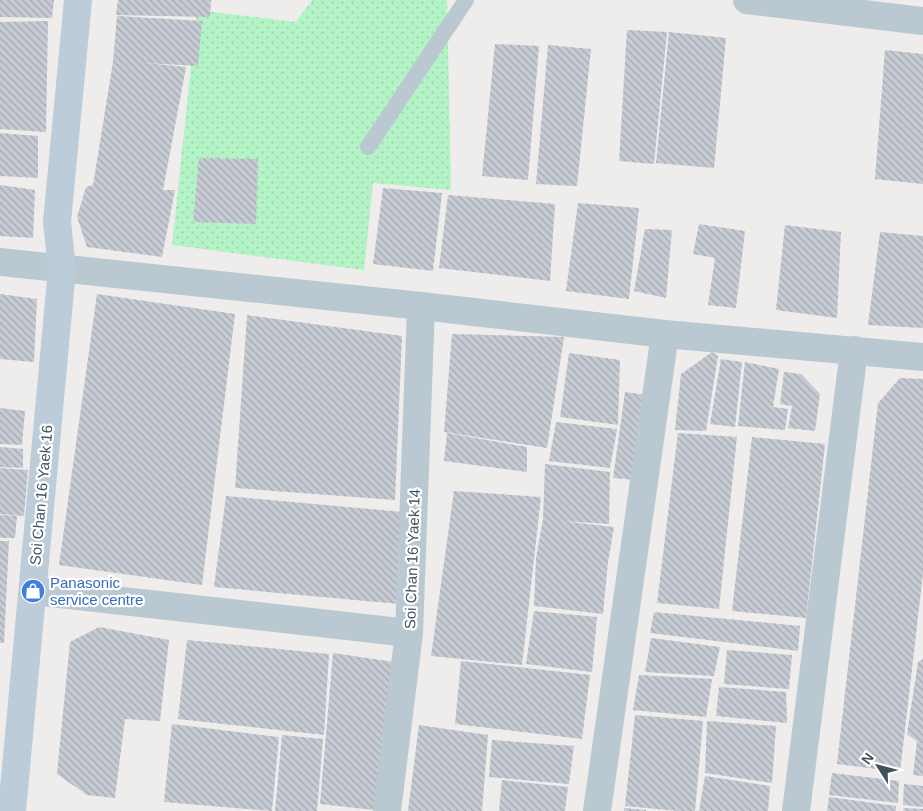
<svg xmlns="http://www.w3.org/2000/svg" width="923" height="811" viewBox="0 0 923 811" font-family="Arial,sans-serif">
  <defs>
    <pattern id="grass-dots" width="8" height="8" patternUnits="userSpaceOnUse" patternTransform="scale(1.25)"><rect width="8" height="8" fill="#b3f3c6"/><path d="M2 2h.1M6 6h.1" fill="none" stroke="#9bd2ac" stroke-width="1.8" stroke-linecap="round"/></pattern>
    <pattern id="building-back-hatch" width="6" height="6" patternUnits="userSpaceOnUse" patternTransform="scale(1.25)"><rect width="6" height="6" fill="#c7cbd3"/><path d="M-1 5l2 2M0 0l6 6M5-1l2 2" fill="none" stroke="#a3a7ae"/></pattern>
  </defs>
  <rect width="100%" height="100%" fill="#efecec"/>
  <!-- grass -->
  <path fill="url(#grass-dots)" d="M312 0H447L451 190 373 183 364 270 172 245 197 10 296 22Z"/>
  <!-- building -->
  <g fill="url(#building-back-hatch)">
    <path d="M0 0H54L52 18 0 17Z"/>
    <path d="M118 0H211L210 17 116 15Z"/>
    <path d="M117 16 202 21 198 66 145 63 186 67 163 190H175L162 257 87 247 77 217 86 187 93 185 113 62Z"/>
    <path d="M48 21 46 132 0 129V22Z"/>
    <path d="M627 30 667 32 654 164 619 161Z"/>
    <path d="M669 32 726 38 714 168 656 163Z"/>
    <path d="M495 44 539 46 528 180 482 176Z"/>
    <path d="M548 45 591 49 577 186 536 184Z"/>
    <path d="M885 50 923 54V184L875 179Z"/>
    <path d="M0 133 38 136V178L0 176Z"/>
    <path d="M199 158 258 159 256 224 193 222Z"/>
    <path d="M0 185 35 190 33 238 0 236Z"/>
    <path d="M383 188 442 193 433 271 373 264Z"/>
    <path d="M448 195 555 204 550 281 439 268Z"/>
    <path d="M578 203 639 208 629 299 566 291Z"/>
    <path d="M699 224 745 231 736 308 708 305 715 258 693 254Z"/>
    <path d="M785 225 841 232 837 318 776 310Z"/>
    <path d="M645 229 672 230 666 298 634 291Z"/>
    <path d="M880 232 923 236V328L868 325Z"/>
    <path d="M0 294 37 299 34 362 0 359Z"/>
    <path d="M97 294 235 314 202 585 59 565Z"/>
    <path d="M247 315 402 336 395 500 235 488Z"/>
    <path d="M452 334 564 337 547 448 444 432Z"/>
    <path d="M712 352 718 356 706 431 675 430 681 374Z"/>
    <path d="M569 353 620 360 618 425 560 417Z"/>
    <path d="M721 359 742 362 735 427 710 424Z"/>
    <path d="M745 362 779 369 773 407 788 409 785 430 738 426Z"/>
    <path d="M784 372 801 374 820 394 815 431 788 428 792 406 780 404Z"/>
    <path d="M900 378 923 379V574L900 772 837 764 878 403Z"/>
    <path d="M625 392 647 395 635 480 613 478Z"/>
    <path d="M0 408 25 411 22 445 0 444Z"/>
    <path d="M556 422 617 429 610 468 549 461Z"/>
    <path d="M447 433 527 447V472L444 461Z"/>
    <path d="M678 433 737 437 719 609 657 603Z"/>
    <path d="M752 437 825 444 806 618 732 611Z"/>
    <path d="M0 447 23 449V468L0 467Z"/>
    <path d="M545 464 610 472 609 524 561 521 614 527 608 562 603 614 534 606 536 558 543 519Z"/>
    <path d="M0 468 28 470 24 516 0 514Z"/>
    <path d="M454 491 541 497 522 665 431 656Z"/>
    <path d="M226 496 403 512 399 604 214 587Z"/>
    <path d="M0 515 17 516 15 538H0Z"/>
    <path d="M0 541H9L4 643H0Z"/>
    <path d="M534 611 597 617 592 672 526 664Z"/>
    <path d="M654 612 800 626 798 651 650 633Z"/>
    <path d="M99 627 169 640 160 721 125 719 115 798 87 795 57 774 70 642Z"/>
    <path d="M651 638 720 647 714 676 645 672Z"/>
    <path d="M187 640 329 654 324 735 178 719Z"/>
    <path d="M727 650 792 655 789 689 724 684Z"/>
    <path d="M333 653 401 663 383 811 320 804Z"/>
    <path d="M923 659V776L913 775 917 741 907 734 918 662Z"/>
    <path d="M461 661 590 675 582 739 455 724Z"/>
    <path d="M639 675 712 679 706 717 633 710Z"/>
    <path d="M719 687 786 692 787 723 716 716Z"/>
    <path d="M635 715 703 721 695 811H678L625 806Z"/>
    <path d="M707 721 776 726 772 783 705 773Z"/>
    <path d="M172 724 279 737 272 811 164 802Z"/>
    <path d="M419 725 488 735 482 811H408Z"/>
    <path d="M282 735 323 739 317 811H275Z"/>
    <path d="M492 740 574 746 569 784 489 777Z"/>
    <path d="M832 773 899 781 898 803 829 795Z"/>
    <path d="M705 776 770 786 768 811H699Z"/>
    <path d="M502 780 568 787 565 811H499Z"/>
    <path d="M904 784 923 786V807L903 805Z"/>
    <path d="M829 797 896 806V811H827Z"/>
    <path d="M624 808 646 810V811H624Z"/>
    <path d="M904 808 923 809V811H903Z"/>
  </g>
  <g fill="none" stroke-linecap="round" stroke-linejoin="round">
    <!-- lane -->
    <path stroke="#bac9d1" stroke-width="16" d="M368 147 466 0"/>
    <!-- street -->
    <g stroke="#bac9d1" stroke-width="28">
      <path d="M747 0 923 21"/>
      <path d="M0 262 421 306 665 334 923 357"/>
      <path d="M33 591 409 633"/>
      <path d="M387 811 409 633 421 306"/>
      <path d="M597 811 665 334"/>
      <path d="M796 811 854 350"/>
    </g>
    <!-- secondary -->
    <path stroke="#bcccd8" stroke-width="28" d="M12 811 62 269 57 222 78 0"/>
  </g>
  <!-- icons -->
  <defs>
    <g id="shop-disc" transform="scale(1.25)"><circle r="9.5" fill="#3f7fe0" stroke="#fff"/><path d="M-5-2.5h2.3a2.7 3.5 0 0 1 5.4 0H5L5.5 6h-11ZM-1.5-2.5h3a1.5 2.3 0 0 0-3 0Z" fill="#fff"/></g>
  </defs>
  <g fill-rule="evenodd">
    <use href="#shop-disc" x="33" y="591"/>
  </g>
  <g text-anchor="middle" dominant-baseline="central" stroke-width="4.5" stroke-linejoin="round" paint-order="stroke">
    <!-- street labels -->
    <g font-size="15" fill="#42525b" stroke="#fff">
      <text transform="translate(41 495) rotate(-85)">Soi Chan 16 Yaek 16</text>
      <text transform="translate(412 559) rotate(-88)">Soi Chan 16 Yaek 14</text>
    </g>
    <!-- shop labels -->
    <g font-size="15" fill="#366cbe" stroke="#fff" text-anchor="start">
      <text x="50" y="582">Panasonic<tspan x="50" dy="17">service centre</tspan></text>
    </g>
  </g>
  <!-- north arrow -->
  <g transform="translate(878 766) rotate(306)" stroke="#ffffff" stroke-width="4" paint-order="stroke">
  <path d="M0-4L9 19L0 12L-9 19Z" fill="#42525b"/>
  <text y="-8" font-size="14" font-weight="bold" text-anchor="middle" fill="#42525b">N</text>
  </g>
</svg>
